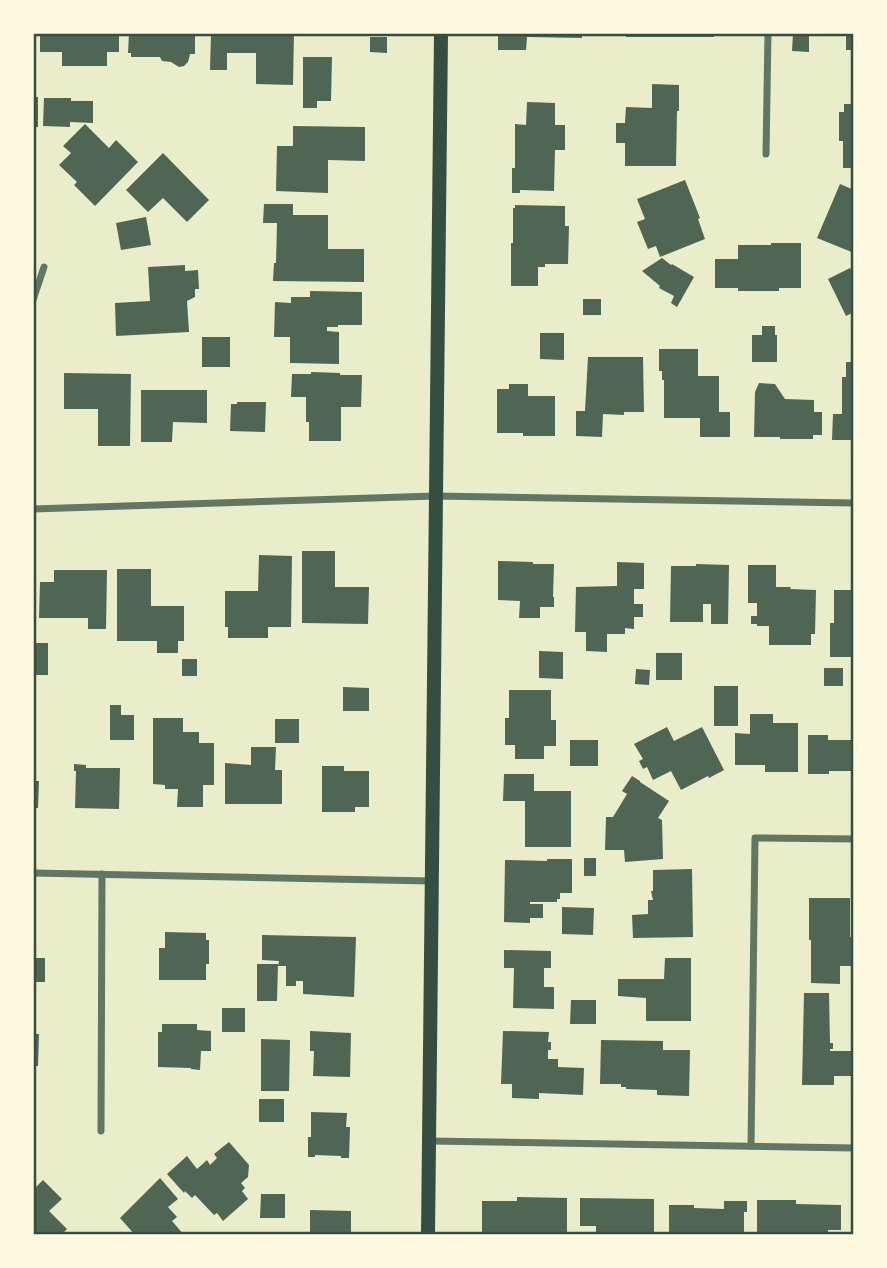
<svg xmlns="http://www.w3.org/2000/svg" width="887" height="1268" viewBox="0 0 887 1268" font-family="Roboto,sans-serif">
  <rect width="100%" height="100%" fill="#e9edc9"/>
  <!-- building -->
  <g fill="#4f6655">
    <path d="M40 33H119V52H107V66H62V52H40Z"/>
    <path d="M129 33H195V54H190L188 62 184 66 179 67 171 62 162 61 160 57H131V53H128Z"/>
    <path d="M211 33H294L293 85 256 84V53H227V70H210Z"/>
    <path d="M498 33H582V38L527 37 526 50H498Z"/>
    <rect x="626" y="33" width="88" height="4"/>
    <path d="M793 33H809V52L792 51Z"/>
    <rect x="846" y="33" width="8" height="17"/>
    <path d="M370 37H387V53L370 52Z"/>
    <path d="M303 57H332L331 101H317V108H303Z"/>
    <path d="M652 84 679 85V111H677L676 166H625V143H616V123H625L626 107 652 108Z"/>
    <rect x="33" y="97" width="5" height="30"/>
    <path d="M44 98H71V101H93V123L70 122V127L43 126Z"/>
    <path d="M527 102 555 103V125H565V150H555L554 191 520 190V193H512V168H515V124L526 125Z"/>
    <path d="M844 104H854V168H843V141H839V112H844Z"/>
    <path d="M85 124 109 148 116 140 138 162 95 206 74 185 77 182 59 165 71 153 63 146Z"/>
    <path d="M293 126 365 127V161L328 160V193L276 191 277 146H293Z"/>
    <path d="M163 153 209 200 187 222 163 198 148 212 126 190Z"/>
    <path d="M685 180 700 218 698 219 705 239 660 257 656 246 648 249 637 222 645 219 637 199Z"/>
    <path d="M840 184 854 190V253L817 238Z"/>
    <path d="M264 204H293V215H328V249H364V282L273 281 274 263H276L277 223H263Z"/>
    <path d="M515 205 565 206V226H569L568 264H545V267H538V286H511V243H513V208H515Z"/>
    <path d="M146 217 151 245 121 250 116 223Z"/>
    <path d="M771 243H801V288H779V291H738V288H715V259H738V245H771Z"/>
    <path d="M662 258 671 265 672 264 694 277 677 307 671 303 674 296 659 288 660 286 642 271Z"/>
    <path d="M185 265V271L198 270 199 289H195V297L187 301 189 332 116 336 115 303 150 301 148 267Z"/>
    <path d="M850 268 854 275V312L846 316 828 279Z"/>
    <path d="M310 291 362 292V325H338V327H327V331L339 332V364L290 363V337H274L275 302 291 303V297H310Z"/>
    <rect x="583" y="299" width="18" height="16"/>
    <path d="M762 326H775V335H777V362H752V335H762Z"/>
    <path d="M540 333H564V360L540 359Z"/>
    <rect x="202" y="337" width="28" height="30"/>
    <path d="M659 349H698V376H719V412H730V437H700V418H664V380H662V371H659Z"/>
    <path d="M588 357H643L644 412H624V415L603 414 602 437 576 436V411H585Z"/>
    <path d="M846 362H854V440H832L833 414H842V377H846Z"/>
    <path d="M311 372 340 373V375H362L361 407H341V441H309V422H306V397H291L292 374H311Z"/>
    <path d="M64 373 131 374 130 446H98V409H64Z"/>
    <path d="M759 383 775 384 785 399 814 400V412H822V435H813V439H780V437H754L755 392Z"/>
    <path d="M509 384H528V396H555V436H523V433H497V389H509Z"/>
    <path d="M141 390H207V423L173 422 172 442H141Z"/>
    <path d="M237 402H266L265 432 230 431 231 404H237Z"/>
    <path d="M302 551H335V587H369L368 624 302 623Z"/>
    <path d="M259 555 292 556 291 627H268V638H228V627H225V591H258Z"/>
    <path d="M498 561 533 562V564H554L553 597H554V607H540V618H519L520 601 498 600Z"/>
    <path d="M617 562 644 563V589H634V604H643V617H634V629L625 628V634H607V652L586 651V632H575L576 587 617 586Z"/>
    <path d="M696 564 729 565 728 624H711V604H703V622H670L671 566H696Z"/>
    <path d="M748 565H776V587H791L790 589 816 590 815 634H811V645H769V626H757V624H751V616H757V603H748Z"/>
    <path d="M117 569H151V606H184V641H178V653H157V641H117Z"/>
    <path d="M54 570H107L106 629H88V618H39L40 582H54Z"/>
    <path d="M834 590H854V657H830V623H834Z"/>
    <rect x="33" y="643" width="15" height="32"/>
    <path d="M539 651 563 652V679L539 678Z"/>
    <rect x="656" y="653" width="26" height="27"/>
    <rect x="182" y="659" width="15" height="17"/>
    <rect x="824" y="668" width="19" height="18"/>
    <path d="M636 669 650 670 649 685 635 684Z"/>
    <rect x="714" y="686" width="24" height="40"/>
    <path d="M343 687 369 688V711H343Z"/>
    <path d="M509 690H551V720H556V746H544V759H515V745H505V718H509Z"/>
    <path d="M110 705H121V715H134V740H110Z"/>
    <path d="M750 714H773V723H798V772H765V765H735V733L750 734Z"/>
    <path d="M153 718H183V732H199V743H214V785H203V807H177L178 789H165V785L153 784Z"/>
    <rect x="275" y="719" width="24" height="24"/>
    <path d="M667 727 674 741 702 727 724 770 709 778 708 776 681 790 671 771 653 780 647 767 643 769 639 761 643 759 634 744Z"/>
    <path d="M808 735H828V740H854V771H829V774H808Z"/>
    <rect x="570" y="740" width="28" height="26"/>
    <path d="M251 747H276L275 770H282V804H225V763L251 765Z"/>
    <path d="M74 764 86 765V768H120L119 809 75 808 76 771H74Z"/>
    <path d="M322 766H344V771H369V807H355V812H322Z"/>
    <path d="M504 774H534V791H571V847H525V801H503Z"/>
    <path d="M632 776 640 781V782L669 801 658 818 662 820 663 859 625 862 624 850H605L606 817H613L627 794 622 791Z"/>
    <path d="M33 781H39L38 808H33Z"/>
    <rect x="584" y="858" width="12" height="18"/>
    <path d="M547 859H572V893H560V899H557V902H530V904H543V918H530V923L504 922 505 860 547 861Z"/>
    <path d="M692 869 693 937 633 938 632 915 648 914V900H653L651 891H653V870Z"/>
    <path d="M809 898H850V937H854V966H840V984L811 983V940H809Z"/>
    <path d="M562 907 594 908 593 935 562 934Z"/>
    <path d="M165 932 206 933V940H209V964H206V980H159V948H165Z"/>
    <path d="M262 935 356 937 354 997 303 994V981H296V986H286V966H278L279 961 262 960Z"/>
    <path d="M504 950 551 951V968H544V987H554V1009L513 1008 514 968H504Z"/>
    <rect x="33" y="958" width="12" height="24"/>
    <path d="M665 958H691V1021H646V998L618 996V979H664Z"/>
    <path d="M257 964H278L277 1001H257Z"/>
    <path d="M804 993H829L830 1043H833V1049H830V1051H854V1076H834V1085H802Z"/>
    <path d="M571 1000H596V1024H570Z"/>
    <rect x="222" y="1008" width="23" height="24"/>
    <path d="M162 1024H197V1030L211 1031V1051H201L200 1070 191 1069V1068L158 1067V1032H162Z"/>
    <path d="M310 1031 351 1033 350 1077 313 1076 314 1051H310Z"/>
    <path d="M503 1031 549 1032 548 1042H551V1050H548V1059H558V1067L584 1068 583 1095 539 1093V1099L512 1098V1084H501Z"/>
    <path d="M33 1034H39L38 1066H33Z"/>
    <path d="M261 1039 290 1040 289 1091H261Z"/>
    <path d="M601 1040 663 1041V1050H690L689 1096 657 1095V1090L626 1089V1087H621V1084H600Z"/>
    <rect x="259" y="1099" width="25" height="23"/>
    <path d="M311 1112 347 1113 346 1127H350L349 1158H341V1156L315 1155V1157H308V1137H311Z"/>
    <path d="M229 1142 249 1165 248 1177 241 1183 245 1188 242 1191 248 1199 223 1221 217 1213 214 1215 195 1195 192 1198 185 1191 184 1193 167 1174 187 1156 197 1169 207 1160 210 1165 217 1158 214 1154Z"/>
    <path d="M160 1178 178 1199 168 1207 177 1217 172 1221 184 1235H135L120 1218Z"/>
    <path d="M43 1180 62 1199 49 1211 67 1229 61 1235H33V1190Z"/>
    <path d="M261 1194H285V1218H260Z"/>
    <path d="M517 1197 567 1198V1235H482V1201H517Z"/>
    <path d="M580 1198 654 1199V1235H596V1226H580Z"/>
    <path d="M757 1200H796V1204L841 1205V1230H828V1233L823 1232V1235H757Z"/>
    <path d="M724 1201H747V1212H744V1235H694V1233L669 1232V1205H694V1208L724 1209Z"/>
    <path d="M310 1210 351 1211V1235H310Z"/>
  </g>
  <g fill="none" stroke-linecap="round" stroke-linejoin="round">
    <!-- minor -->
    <g stroke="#617663" stroke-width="7">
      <path d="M766 154 768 33"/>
      <path d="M33 300 44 267"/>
      <path d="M33 509 435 496 854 503"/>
      <path d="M33 873 431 881"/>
      <path d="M101 1131 102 874"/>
      <path d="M430 1141 854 1148"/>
      <path d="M751 1146 755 838 854 839"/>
    </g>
    <!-- secondary -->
    <path stroke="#344e41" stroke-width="14" d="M428 1235 441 33"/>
  </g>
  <!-- border -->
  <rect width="887" height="1268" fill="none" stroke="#fefae0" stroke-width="70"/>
  <rect x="35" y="35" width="817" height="1198" fill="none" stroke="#344e41" stroke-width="2.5"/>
</svg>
